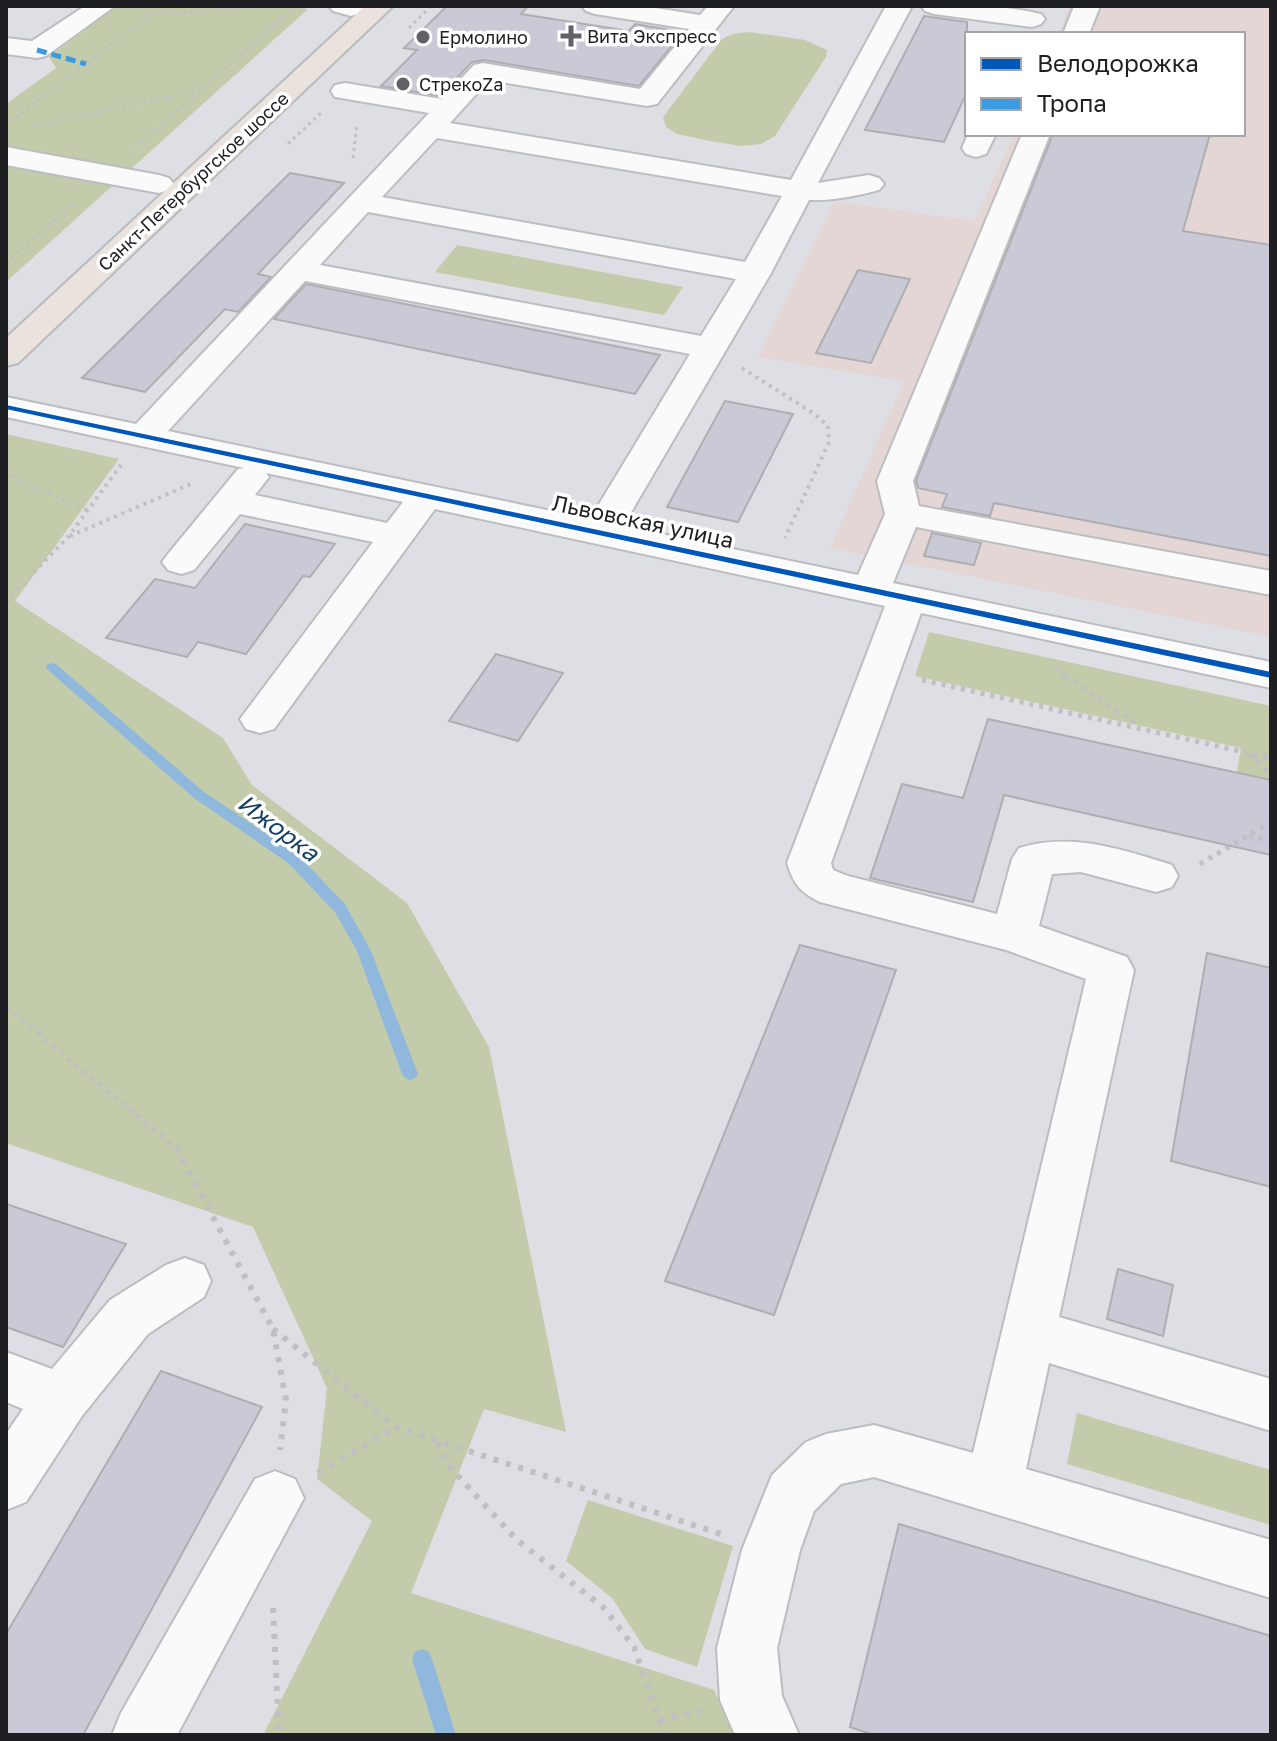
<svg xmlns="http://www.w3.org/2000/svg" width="1277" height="1741" viewBox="0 0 1277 1741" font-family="'Golos Text',sans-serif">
  <rect width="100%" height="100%" fill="#dedfe4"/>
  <!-- industrial -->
  <path fill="#e4d6d5" d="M1070 6H1271V637L830 548 904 381 758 357 834 201 975 221 1014 134H1243V34H1058Z"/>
  <!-- green -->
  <g fill="#c2ccab">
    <path d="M116 6H289L308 9 6 282V104L56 68 49 57Z"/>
    <path d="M749 32 805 40 827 50 826 57 775 136 761 144 741 146 710 141 677 134 666 127 663 117 722 39 733 34Z"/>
    <path d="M457 245 683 287 664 315 435 272Z"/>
    <path d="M6 434 119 459 15 601 223 738 252 785 407 903 489 1047 566 1432 484 1409 411 1593 714 1690 734 1735H263L372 1521 317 1479 327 1388 253 1227 6 1143Z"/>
    <path d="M929 632 1271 706V846L1226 836 1241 748 915 676Z"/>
    <path d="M1077 1413 1271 1470V1525L1067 1464Z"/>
    <path d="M588 1500 733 1546 697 1667 645 1649 612 1598 566 1561Z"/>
  </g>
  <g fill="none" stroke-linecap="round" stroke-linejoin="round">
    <!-- stream -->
    <g fill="#90b8dc" fill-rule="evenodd">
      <path d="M52 663 56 664 204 792 298 855 345 904 371 951 418 1074 415 1078 410 1080 405 1078 402 1074 357 951 335 912 288 863 194 798 48 670 46 667 48 664Z"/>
      <path d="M422 1649 429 1652 432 1659 456 1735H436L412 1659 415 1652Z"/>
    </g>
  </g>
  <!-- building -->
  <g fill="#cacad6" stroke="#aeaeb2" stroke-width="2">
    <path d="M447 6H528L521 14 629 31 635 24 683 32 639 86 484 60 472 62 440 96 381 86 417 50 404 48Z"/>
    <path d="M924 16 967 22V92L944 142 865 130Z"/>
    <path d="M1053 134H1210L1183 231 1271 245V556L994 503 990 516 942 507 947 494 918 488 916 481Z"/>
    <path d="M290 173 344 183 258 274 271 277 238 312 225 309 145 392 82 378Z"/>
    <path d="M858 270 910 279 871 363 816 353Z"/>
    <path d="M306 284 345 292 660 355 635 394 274 319Z"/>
    <path d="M725 401 793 414 738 522 667 507Z"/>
    <path d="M245 524 335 544 310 577 303 576 246 654 198 642 187 657 106 638 155 579 195 588Z"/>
    <path d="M932 533 981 543 974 565 924 556Z"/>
    <path d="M496 654 563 673 518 741 449 721Z"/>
    <path d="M988 719 1271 780V855L1004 795 973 902 870 878 902 784 963 798Z"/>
    <path d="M800 945 896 970 774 1315 665 1281Z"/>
    <path d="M1207 953 1271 968V1187L1171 1161Z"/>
    <path d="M6 1204 126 1244 63 1347 6 1327Z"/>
    <path d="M1118 1269 1173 1285 1163 1336 1107 1319Z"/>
    <path d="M161 1371 262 1407 83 1735H6V1634Z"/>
    <path d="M899 1524 1271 1636V1735H874L850 1727Z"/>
  </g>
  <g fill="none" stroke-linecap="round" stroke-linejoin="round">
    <!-- minor casing -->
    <g stroke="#bcbdc1" stroke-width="4">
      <g id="minor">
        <path d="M85 6H115L46 56 37 58 6 54V38L32 41Z"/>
        <path d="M329 6H362L364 8 360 13 351 16 333 11Z"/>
        <path d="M582 6H643L700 15 708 6H734L657 104 647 106 489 80 450 123 791 180 886 6H912L818 183 869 175 879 178 884 184 879 190C856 196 833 201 809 200L771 273 623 526 858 575 885 514 877 481 1022 134H1050L913 481 919 506 1271 571V595L916 527 893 583 1271 662V688L921 613 831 863 833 870 848 876 997 914 1012 859 1019 848C1071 832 1121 849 1172 865L1178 876 1172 887 1156 892 1081 872 1052 874 1039 926 1127 957 1134 970 1059 1317 1271 1379V1431L1049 1363 1026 1469 1271 1540V1598L874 1477 841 1484 814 1511 800 1550 777 1648 782 1696 799 1735H735L720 1700 717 1648 742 1550 772 1475 806 1442 826 1434 874 1425 973 1453 1086 979 1006 950 820 902C800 892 794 885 787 863L885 606 435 509 274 729 260 733 246 729 240 719 373 542 240 514 194 570 181 574 168 570 162 562 168 554 238 469 244 468 6 417V397L136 424 429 113 335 97 331 91 335 85 345 83 442 99 474 65 483 63 640 89 689 29 595 14 586 11ZM437 138 782 196 745 262 382 197ZM368 212 736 279 701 336 320 265ZM305 281 690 354 590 519 168 431ZM266 473 403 502 387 523 255 495 269 477Z"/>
        <path d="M921 6C961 6 1002 4 1041 14L1045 19 1041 24 1032 27 934 14 925 11Z"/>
        <path d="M1074 6H1100L1089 34H1063Z"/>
        <path d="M968 134H996L986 154 976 157 966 154 962 148Z"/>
        <path d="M6 147 159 175 169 178 174 184 169 190 159 193 6 165Z"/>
        <path d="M185 1258 204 1265 211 1281 204 1297 148 1334 82 1416 26 1502 6 1510V1434L23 1409 6 1402V1352L52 1369 110 1300 166 1265Z"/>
        <path d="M275 1471 295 1479 304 1498 177 1735H112L121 1713 255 1479Z"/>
      </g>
    </g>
    <!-- major casing -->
    <g stroke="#b9babd" stroke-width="4">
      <path id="major" d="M365 6H393L18 363 6 366V338Z"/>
    </g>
    <!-- path-far3 -->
    <g stroke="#bfc0c2" stroke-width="3" stroke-dasharray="3 4" stroke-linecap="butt">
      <path d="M409 28 431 6"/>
      <path d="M10 122 149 15 269 6"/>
      <path d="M34 126 200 90"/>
      <path d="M288 144 321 113"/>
      <path d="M135 148 295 6"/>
      <path d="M353 158 357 124"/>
      <path d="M6 263 74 202"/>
    </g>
    <!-- path-far2 -->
    <g stroke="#bfc0c2" stroke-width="4" stroke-dasharray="3 5" stroke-linecap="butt">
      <path d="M742 368 816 415 828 426 829 442 785 538"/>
      <path d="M6 470 19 481 89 511"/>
      <path d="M70 536 193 483"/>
      <path d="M6 601 69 536 121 465"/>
      <path d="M1055 669 1068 678"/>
    </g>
    <!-- path-far1 -->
    <g stroke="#bfc0c2" stroke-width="5" stroke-dasharray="4 6" stroke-linecap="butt">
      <path d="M1065 676 1140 725"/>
      <path d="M922 680 1271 758"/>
      <path d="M1250 754 1271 775"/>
      <path d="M1249 836 1271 841"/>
      <path d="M1200 864 1271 822"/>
      <path d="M6 1007 179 1150"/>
    </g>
    <!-- path -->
    <g stroke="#bfc0c2" stroke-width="6" stroke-dasharray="5 8" stroke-linecap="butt">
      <path d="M176 1148 273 1329 286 1400 280 1450"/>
      <path d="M273 1329 396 1427 724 1535"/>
      <path d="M438 1442 448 1465 517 1540 603 1607 634 1647 664 1735"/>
      <path d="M318 1473 396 1427"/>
      <path d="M273 1608 279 1735"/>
      <path d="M659 1720 701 1711"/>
    </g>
    <!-- minor -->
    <use href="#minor" fill="#fafafb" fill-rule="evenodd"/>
    <!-- major -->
    <use href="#major" fill="#eae2dd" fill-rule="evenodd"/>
    <!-- quiet -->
    <path stroke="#3c9be0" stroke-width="5" stroke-dasharray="10 5" stroke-linecap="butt" d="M37 50 86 64"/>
    <!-- cycleway casing -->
    <g stroke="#fff" stroke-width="5">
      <path id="cycleway" d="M6 405 1271 672V678L6 409Z"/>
    </g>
    <!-- cycleway -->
    <use href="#cycleway" fill="#0057b8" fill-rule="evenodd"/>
  </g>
  <!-- markers -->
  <g fill="#616267" stroke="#fff" stroke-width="3">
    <path d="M567 24h8v8h8v8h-8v8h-8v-8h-8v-8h8z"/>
    <circle cx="423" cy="37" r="8"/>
    <circle cx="403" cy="84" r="8"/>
  </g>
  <g text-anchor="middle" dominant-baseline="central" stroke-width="7" stroke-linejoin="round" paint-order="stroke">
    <!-- far-poi labels -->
    <g font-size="18" fill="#1e1f23" stroke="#fff" text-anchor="start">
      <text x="587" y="36">Вита Экспресс</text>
      <text x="439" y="37">Ермолино</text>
      <text x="419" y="84">СтрекоZа</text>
    </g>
    <!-- far-street labels -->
    <g font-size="18" fill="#1e1f23" stroke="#fff">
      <text transform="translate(193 181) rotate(-43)">Санкт-Петербургское шоссе</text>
    </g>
    <!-- street labels -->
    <g font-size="22" fill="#1e1f23" stroke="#fff">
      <text transform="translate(643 521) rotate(12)">Львовская улица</text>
    </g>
    <!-- water labels -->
    <g font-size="24" font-style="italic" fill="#174162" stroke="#fff">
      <text transform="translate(279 827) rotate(37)">Ижорка</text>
    </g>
  </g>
  <!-- border -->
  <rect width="1277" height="1741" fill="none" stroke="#1e1f23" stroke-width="16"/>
  <!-- legend -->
  <rect x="965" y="32" width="280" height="104" fill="#ffffff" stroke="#a5a5a7" stroke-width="2"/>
  <rect x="981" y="58" width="40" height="12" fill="#0057b8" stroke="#a5a5a7" stroke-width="2"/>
  <text x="1037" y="72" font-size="24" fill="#1e1f23">Велодорожка</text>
  <rect x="981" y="98" width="40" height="12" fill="#3c9be0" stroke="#a5a5a7" stroke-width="2"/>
  <text x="1037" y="112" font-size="24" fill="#1e1f23">Тропа</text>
</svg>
